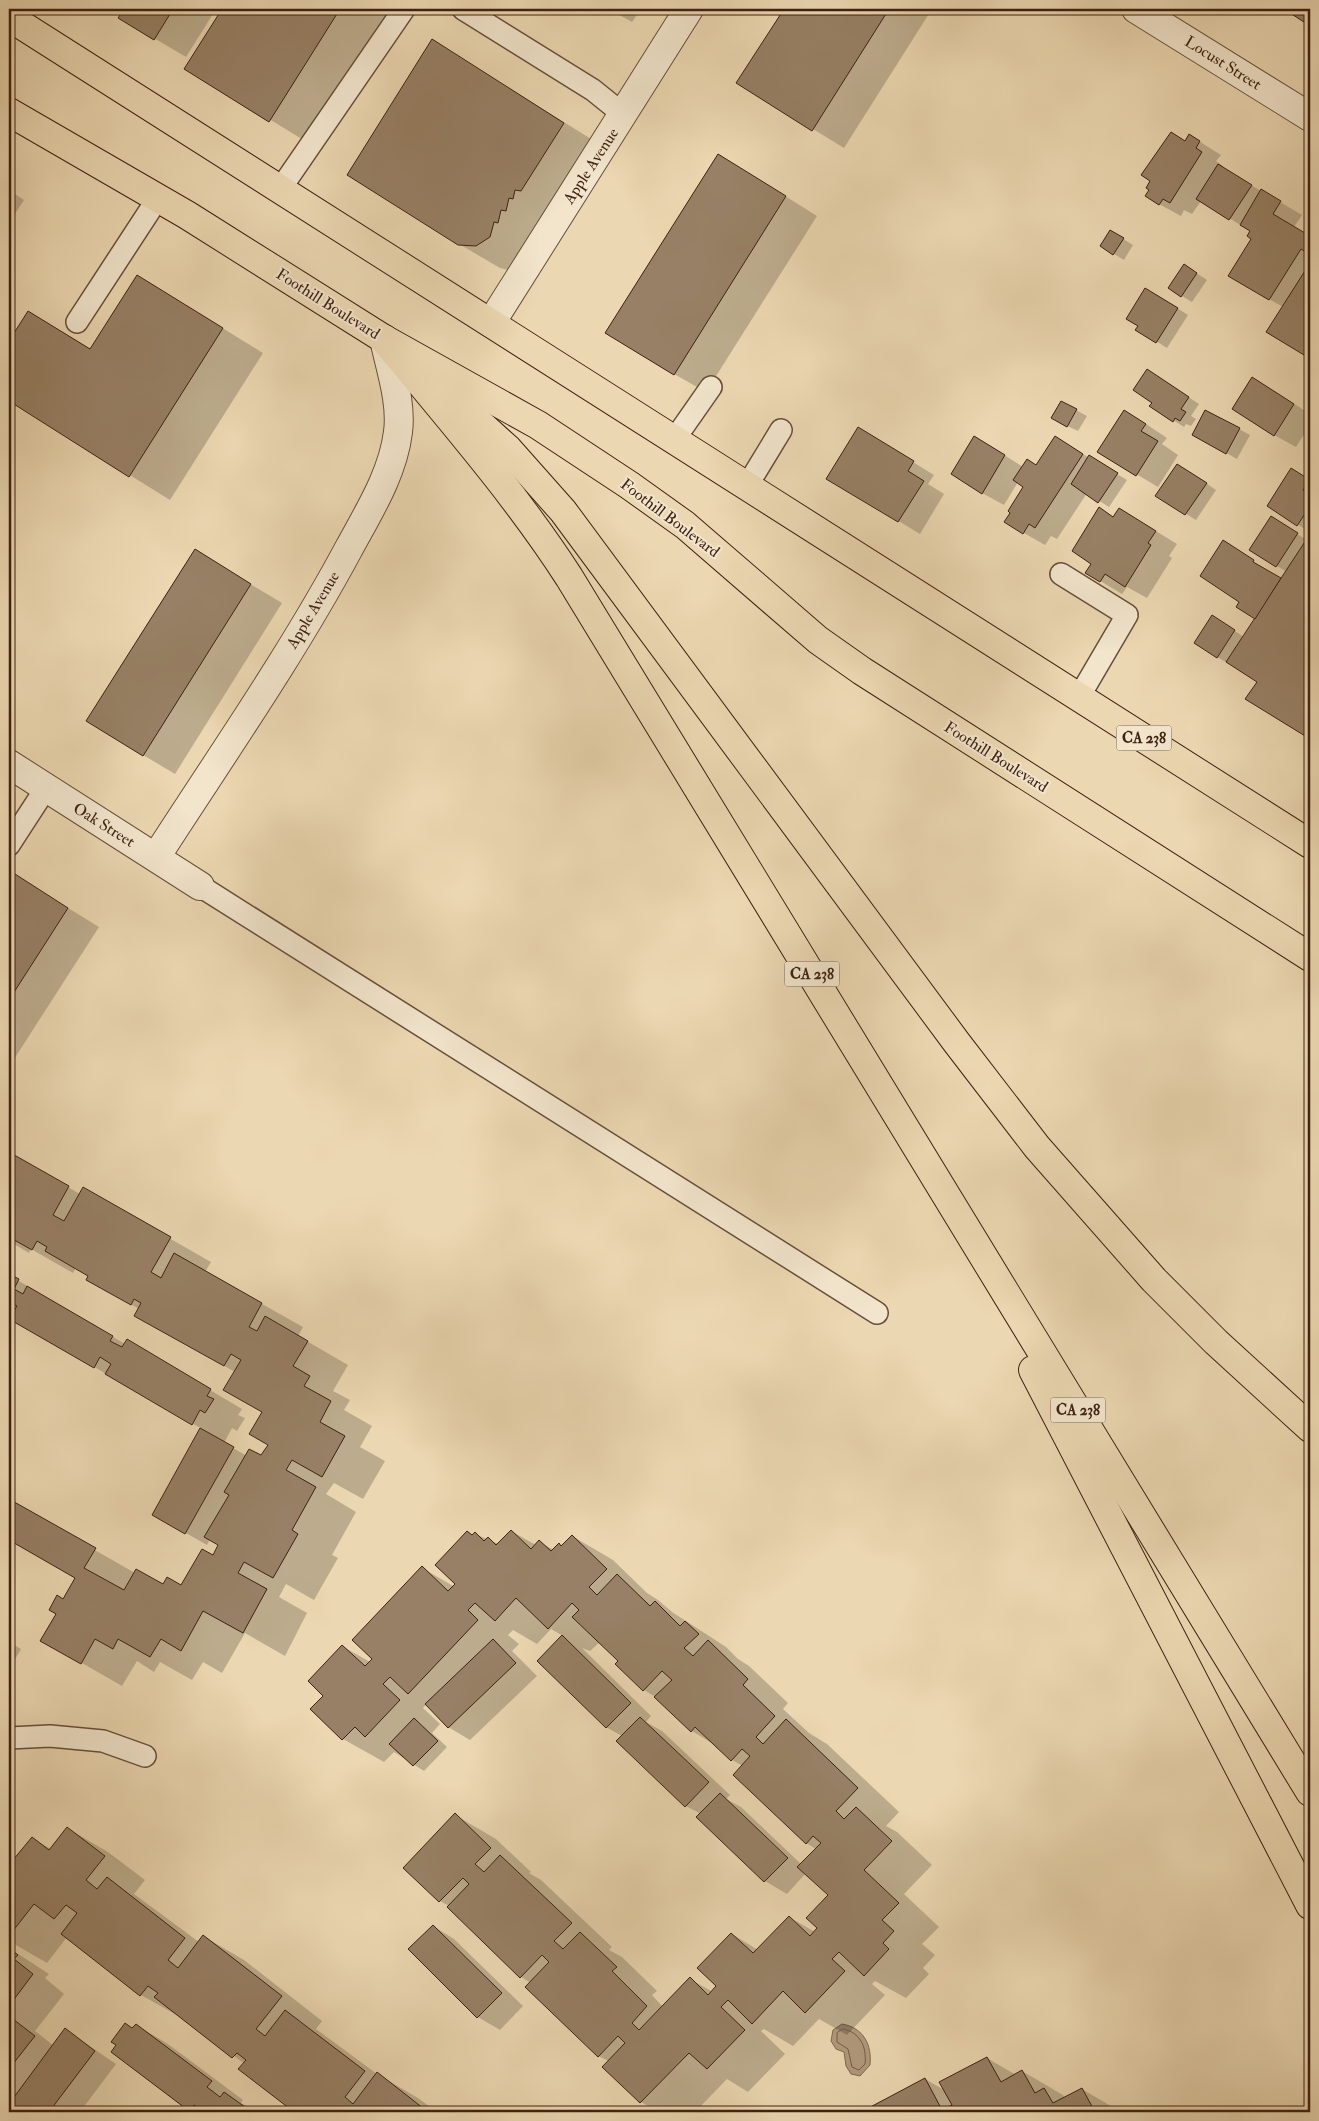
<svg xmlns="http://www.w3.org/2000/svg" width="1319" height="2121" viewBox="0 0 1319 2121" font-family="'IM FELL Double Pica',serif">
  <rect width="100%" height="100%" fill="#ebd7b1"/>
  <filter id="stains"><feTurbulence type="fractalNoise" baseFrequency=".004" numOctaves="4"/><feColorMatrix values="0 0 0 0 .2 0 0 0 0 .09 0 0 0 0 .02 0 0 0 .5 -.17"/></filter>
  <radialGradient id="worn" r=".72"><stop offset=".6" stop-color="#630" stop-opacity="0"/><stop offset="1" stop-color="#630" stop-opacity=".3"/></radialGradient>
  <!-- water -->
  <path fill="#b0997b" stroke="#826951" d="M842 2024C864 2028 872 2045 870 2065L860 2076 851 2074 846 2066 844 2052 836 2049 831 2041 833 2030Z"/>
  <!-- shadow -->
  <g fill="#0003" fill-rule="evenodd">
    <path d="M126 9H216L186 57 120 18Z"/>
    <path d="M224 9H396L310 144 186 68Z"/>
    <path d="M609 9H641L632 22Z"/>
    <path d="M785 9H932L844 148 738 83Z"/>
    <path d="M433 41 604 147 508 270 500 268 459 244Z"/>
    <path d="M1189 135 1221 155 1216 161 1223 166 1222 168 1302 215 1294 227 1310 237V357L1268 331 1283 307 1230 276 1253 238 1252 232 1201 201 1192 214 1184 210 1181 216 1159 204Z"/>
    <path d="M750 174 817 216 706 392 674 374Z"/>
    <path d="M9 190 24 200 9 223Z"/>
    <path d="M1110 231 1133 245 1124 260 1101 246Z"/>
    <path d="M1185 266 1207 280 1192 302 1182 296Z"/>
    <path d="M138 276 263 353 170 500 9 400V344L29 312 91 349Z"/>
    <path d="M1156 295 1188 315 1167 348 1137 329Z"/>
    <path d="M1158 377 1199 404 1191 416 1196 419 1191 426 1186 424 1184 427 1151 406Z"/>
    <path d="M1274 391 1310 414V425L1296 447 1274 435Z"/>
    <path d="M1076 410 1087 416 1078 431 1063 424Z"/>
    <path d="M1146 424 1167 438 1162 444 1178 455 1158 487 1099 452Z"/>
    <path d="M1239 429 1250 435 1237 459 1193 434Z"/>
    <path d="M879 441 934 475 928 484 944 494 920 534 828 478Z"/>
    <path d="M996 450 1023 467 1036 466 1076 450 1127 480 1109 507 1087 493 1057 539 1051 536 1045 545 1024 533 1025 487 1018 482 1004 505 982 493Z"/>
    <path d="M1292 470 1310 481 1308 531 1269 506Z"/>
    <path d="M1188 471 1216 490 1196 520 1157 496Z"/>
    <path d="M1100 509 1114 517 1141 522 1177 544 1169 556 1172 558 1147 598 1127 587 1122 594 1087 573 1093 564Z"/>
    <path d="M1282 524 1308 541 1310 537V738L1247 698 1259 681 1217 657 1223 623 1244 637 1256 618 1241 601 1224 542 1282 580 1287 572 1277 566Z"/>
    <path d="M195 551 282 603 175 774 143 755Z"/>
    <path d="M16 876 99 927 9 1067V887Z"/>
    <path d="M9 1153 80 1194 83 1189 211 1262 205 1272 303 1327 298 1336 348 1365 333 1391 350 1400 344 1410 372 1426 360 1447 385 1461 363 1499 334 1483 326 1494 356 1512 332 1555 338 1558 314 1600 286 1584 279 1597 307 1613 285 1656 245 1633 222 1673 203 1662 192 1680 160 1662 154 1672 137 1661 122 1686 42 1640 77 1577 9 1539V1501L135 1573 163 1586 181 1587 213 1557 220 1545 210 1539 207 1545 154 1515 202 1429 9 1318V1275L125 1344 127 1341 242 1409 238 1415 245 1418 237 1431 232 1428 224 1443 247 1456 262 1457 269 1444 264 1412 235 1372 177 1339 139 1309 88 1279 90 1276 76 1268 73 1273 31 1249 29 1253 9 1241Z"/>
    <path d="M511 1531 536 1545 539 1542 554 1550 559 1544 562 1546 572 1536 613 1560 647 1593 658 1600 672 1612 726 1647 738 1659 749 1666 788 1703 783 1709 809 1733 827 1744 899 1812 886 1826 897 1832 932 1865 904 1894 939 1927 922 1944 935 1955 923 1968 929 1974 906 1998 875 1981 872 1984 885 1995 847 2035 819 2019 793 2046 764 2029 761 2031 785 2054 748 2092 727 2079 695 2112H659L641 2102 609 2061 598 2056 531 1983 521 1977 449 1906 440 1901 405 1868 455 1815 496 1839 531 1872 529 1873 541 1880 612 1947 609 1950 622 1957 657 1991 652 1995 663 2007 690 1979 713 1992 718 1986 732 1934 758 1950 789 1917 815 1932 819 1928 830 1895 806 1873 787 1894 765 1881 698 1817 701 1814 686 1806 622 1736 606 1727 538 1661 563 1636 551 1629 537 1644 513 1630 508 1635 519 1644 512 1651 537 1676 470 1740 448 1727 427 1704 423 1708 440 1724 432 1733 447 1747 424 1771 394 1752 384 1762 343 1739 325 1696 342 1646 370 1662 422 1568 455 1587 475 1534 499 1544ZM600 1642 620 1661 644 1690 657 1698 692 1731 715 1745 732 1760 743 1766 806 1843 816 1849 801 1864 741 1807 726 1799 730 1795 662 1731 646 1722 651 1716 582 1648 590 1651Z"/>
    <path d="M9 1642 21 1649 9 1670Z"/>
    <path d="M67 1828 108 1852 145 1880 134 1894 199 1942 203 1936 244 1960 322 2021 316 2029 377 2074 418 2098 437 2112H296L240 2069 245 2064 182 2018 141 1995 67 1937 47 1963 9 1941V1857L15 1860 32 1838 51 1849Z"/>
    <path d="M433 1926 454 1939 523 2006 500 2030 478 2017 410 1949Z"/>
    <path d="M9 1948 49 1974 45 1978 64 1994 35 2031 54 2046 66 2030 116 2064 80 2112H9Z"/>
    <path d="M136 2025 168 2044 243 2100 241 2103 258 2112H194L190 2110 113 2052Z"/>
    <path d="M987 2058 1016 2075 1022 2071 1063 2095 1065 2098 1082 2089 1121 2112H864L925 2079 946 2091Z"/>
  </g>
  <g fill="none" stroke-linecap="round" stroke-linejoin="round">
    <!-- shore -->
    <path stroke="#765d47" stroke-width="1" d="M843 2029C860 2032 867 2047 865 2064L859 2070 852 2067 848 2049 837 2042V2033Z"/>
  </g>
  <!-- building -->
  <g fill="#978065" stroke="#3d2113">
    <path d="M124 9H173L154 40 118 18Z"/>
    <path d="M222 9H340L269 122 184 69Z"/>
    <path d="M784 9H889L812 131 736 83Z"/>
    <path d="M1284 9H1310V26Z"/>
    <path d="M432 39 564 123 521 191 515 190 513 199 509 198 506 211 501 210 498 223 494 222 490 237 476 246 458 245 347 175Z"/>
    <path d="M1171 132 1185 141 1189 134 1200 141 1196 148 1202 152 1170 203 1163 199 1159 205 1145 196 1149 190 1146 188 1150 181 1141 175Z"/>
    <path d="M718 154 786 196 674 375 605 333Z"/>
    <path d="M1218 164 1252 185 1229 220 1196 199Z"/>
    <path d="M1261 189 1281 201 1273 214 1310 236V245L1306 252 1301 249 1269 300 1228 276 1251 239 1247 236 1250 231 1240 225Z"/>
    <path d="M1110 230 1124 238 1113 255 1100 246Z"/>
    <path d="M1310 263V346L1304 355 1266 332Z"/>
    <path d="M1184 264 1197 273 1181 297 1168 288Z"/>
    <path d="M137 275 223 328 129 477 9 401V341L28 311 90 349Z"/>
    <path d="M1145 288 1178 308 1156 343 1135 330 1138 326 1126 319Z"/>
    <path d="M1147 369 1189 397 1181 409 1186 412 1180 421 1175 418 1173 422 1149 406 1152 403 1133 390Z"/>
    <path d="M1252 377 1294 404 1274 436 1232 409Z"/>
    <path d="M1061 401 1077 409 1067 427 1051 418Z"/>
    <path d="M1124 410 1146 424 1141 431 1158 441 1136 476 1097 452Z"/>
    <path d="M1205 410 1240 428 1226 454 1192 435Z"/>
    <path d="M858 427 914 461 908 471 924 481 898 522 826 479Z"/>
    <path d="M974 436 1005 455 982 494 951 474Z"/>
    <path d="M1055 436 1083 454 1035 528 1029 524 1023 534 1004 522 1010 513 1008 511 1023 487 1013 480 1027 459 1036 465Z"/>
    <path d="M1089 455 1118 473 1098 503 1071 484Z"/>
    <path d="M1177 464 1207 483 1185 515 1155 496Z"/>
    <path d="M1291 468 1310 480 1303 490 1310 494V506L1297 526 1267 506Z"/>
    <path d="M1099 507 1113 517 1119 508 1156 531 1148 543 1151 545 1125 587 1105 574 1100 582 1085 573 1091 564 1072 551Z"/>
    <path d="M1271 516 1298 533 1276 567 1249 550Z"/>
    <path d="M1310 534V739L1245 699 1257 682 1226 662Z"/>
    <path d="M1223 540 1254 560 1253 562 1281 578 1255 619 1236 607 1239 602 1200 576Z"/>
    <path d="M195 549 251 584 143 756 86 721Z"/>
    <path d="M1212 615 1235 630 1217 658 1194 643Z"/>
    <path d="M15 874 68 908 9 1000V885Z"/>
    <path d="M9 1152 69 1186 53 1215 64 1221 83 1187 171 1237 151 1272 161 1278 174 1253 262 1303 249 1327 257 1331 265 1316 308 1341 293 1366 310 1376 304 1386 331 1401 320 1422 345 1436 322 1477 292 1460 286 1470 316 1487 292 1530 298 1534 273 1578 244 1562 238 1573 267 1589 243 1633 203 1611 181 1651 161 1639 150 1657 118 1639 113 1649 95 1639 81 1664 40 1641 56 1614 49 1610 57 1595 63 1599 75 1578 9 1540V1499L96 1548 84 1568 124 1590 136 1569 163 1584 167 1577 181 1585 202 1549 213 1555 218 1545 204 1537 229 1495 224 1492 249 1449 261 1455 268 1445 249 1434 262 1412 223 1390 241 1360 231 1354 224 1366 134 1316 141 1303 134 1299 131 1305 86 1280 88 1276 45 1251 47 1247 37 1241 32 1250 9 1237Z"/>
    <path d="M9 1274 19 1279 14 1289 23 1294 27 1286 113 1336 110 1341 122 1347 127 1339 211 1389 207 1396 214 1399 205 1413 200 1410 192 1425 105 1374 111 1364 100 1357 94 1368 9 1319 17 1306 9 1302Z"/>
    <path d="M200 1428 234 1447 185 1534 152 1515Z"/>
    <path d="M511 1530 531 1549 539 1540 551 1551 559 1543 561 1546 572 1535 607 1569 589 1587 597 1595 617 1574 650 1606 655 1601 680 1626 685 1621 699 1634 684 1648 693 1656 708 1640 748 1679 743 1685 775 1716 756 1737 763 1744 786 1719 858 1788 836 1811 844 1819 856 1807 892 1841 864 1870 899 1903 882 1920 894 1931 883 1943 889 1949 864 1976 839 1952 832 1959 845 1971 805 2013 783 1991 752 2024 728 2000 721 2007 745 2030 707 2069 689 2053 640 2103 602 2067 625 2043 618 2036 598 2057 525 1987 549 1962 542 1955 520 1978 447 1907 469 1884 463 1878 439 1902 403 1868 455 1813 491 1848 475 1864 484 1872 500 1855 572 1923 554 1941 563 1949 580 1932 617 1967 612 1971 647 2006 632 2023 639 2030 690 1977 708 1995 716 1986 697 1968 731 1933 753 1953 789 1916 810 1936 817 1928 806 1918 828 1895 797 1867 821 1843 813 1836 806 1844 733 1775 750 1756 742 1749 731 1761 695 1727 691 1732 654 1697 672 1680 662 1671 643 1691 615 1664 618 1661 572 1617 579 1610 572 1603 548 1629 516 1598 495 1621 475 1603 468 1610 478 1620 408 1694 390 1677 383 1684 400 1700 365 1737 355 1727 342 1740 310 1709 323 1696 308 1681 342 1645 365 1666 372 1659 352 1640 422 1566 448 1591 455 1584 435 1565 467 1531 472 1535 475 1532 484 1541 488 1537 496 1545Z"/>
    <path d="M562 1635 631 1703 606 1728 537 1661Z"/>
    <path d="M493 1639 516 1663 448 1728 425 1704Z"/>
    <path d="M640 1717 709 1782 685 1807 616 1741Z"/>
    <path d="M414 1718 438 1741 413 1766 389 1744Z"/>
    <path d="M720 1793 788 1858 764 1882 696 1817Z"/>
    <path d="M67 1827 105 1856 86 1880 97 1889 107 1877 185 1938 168 1960 178 1968 203 1935 282 1996 256 2029 265 2036 285 2010 365 2071 345 2097 353 2104 377 2072 428 2112H294L238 2069 246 2060 237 2053 232 2058 154 1997 158 1993 148 1986 140 1996 61 1934 77 1913 66 1905 54 1919 34 1904 9 1936V1856L13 1860 32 1837 49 1850Z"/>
    <path d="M433 1925 502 1993 477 2018 408 1949Z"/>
    <path d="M9 1948 18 1955 14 1959 33 1974 9 2006Z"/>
    <path d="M9 2016 35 2036 9 2069Z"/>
    <path d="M125 2023 132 2028 136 2024 212 2081 207 2087 220 2097 224 2092 252 2112H204L194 2105 189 2111 111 2052 116 2045 111 2042Z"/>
    <path d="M65 2028 95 2051 49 2112H19L9 2104Z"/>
    <path d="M987 2057 1001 2082 1022 2070 1035 2093 1044 2088 1053 2103 1082 2088 1095 2112H861L925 2078 942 2110 952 2105 939 2082Z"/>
  </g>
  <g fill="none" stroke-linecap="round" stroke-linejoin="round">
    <!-- service casing -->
    <g stroke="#684e3a" stroke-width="24">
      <g id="service">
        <path d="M463 9 593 90 624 115"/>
        <path d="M281 188 404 9"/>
        <path d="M77 322 158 198"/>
        <path d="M674 440 711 387"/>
        <path d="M747 486 781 430"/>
        <path d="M1061 574 1127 615 1079 697"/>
        <path d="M9 845 46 788"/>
        <path d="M200 886 877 1313"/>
        <path d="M9 1738 50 1736 103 1741 145 1756"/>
      </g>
    </g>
    <!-- minor casing -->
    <g stroke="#684e3a" stroke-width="30">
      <g id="minor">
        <path d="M1136 9 1310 117"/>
        <path d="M491 323 689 9"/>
        <path d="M9 764 200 886"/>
        <path d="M156 857C221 756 291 656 348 550 368 513 393 474 398 432 402 402 390 368 384 339"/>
      </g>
    </g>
    <!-- primary casing -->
    <g stroke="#3d2113" stroke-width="30">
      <g id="primary">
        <path d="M9 17 1310 844"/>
        <path d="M9 112 187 215 384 339 538 425 629 485 685 525 818 640 862 671 1310 957"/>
      </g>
    </g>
    <!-- motorway casing -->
    <g stroke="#3d2113" stroke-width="30">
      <g id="motorway">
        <path d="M384 339C448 417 514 492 569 577L1310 1792"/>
        <path d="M447 394 508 449 563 511 957 1043 1037 1147 1154 1280 1216 1342 1310 1428"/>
        <path d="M1033 1370 1310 1905"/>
      </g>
    </g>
    <!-- service -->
    <use href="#service" stroke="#f2e5cc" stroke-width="21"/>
    <!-- minor -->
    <use href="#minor" stroke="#f2e5cc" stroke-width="28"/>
    <!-- primary -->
    <use href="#primary" stroke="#ebd7b1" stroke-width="28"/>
    <!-- motorway -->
    <use href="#motorway" stroke="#ebd7b1" stroke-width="28"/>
  </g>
  <g text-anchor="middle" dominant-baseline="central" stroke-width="4" stroke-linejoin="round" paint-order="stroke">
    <!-- shield labels -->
    <g fill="#f2e5cc" stroke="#735c4a" stroke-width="1">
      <rect x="1116.5" y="725.5" width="55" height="25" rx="4"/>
      <rect x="784.5" y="961.5" width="55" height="25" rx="4"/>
      <rect x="1050.5" y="1397.5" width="55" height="25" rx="4"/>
    </g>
    <g font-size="15" font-weight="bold" fill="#3d2113">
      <text x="1144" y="738">CA 238</text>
      <text x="812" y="974">CA 238</text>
      <text x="1078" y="1410">CA 238</text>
    </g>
    <!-- street labels -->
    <g font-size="16" fill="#3d2113" stroke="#f2e5cc">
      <text transform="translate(1223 63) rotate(32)">Locust Street</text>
      <text transform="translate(591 166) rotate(-57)">Apple Avenue</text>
      <text transform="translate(328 304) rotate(32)">Foothill Boulevard</text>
      <text transform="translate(670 518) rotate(37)">Foothill Boulevard</text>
      <text transform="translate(313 610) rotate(-59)">Apple Avenue</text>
      <text transform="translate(996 757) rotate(32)">Foothill Boulevard</text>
      <text transform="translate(104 825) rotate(32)">Oak Street</text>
    </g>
  </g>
  <!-- margin -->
  <rect width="1319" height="2121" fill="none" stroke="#ebd7b1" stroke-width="30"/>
  <rect x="10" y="10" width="1299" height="2101" fill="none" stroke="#3d2113" stroke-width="2.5"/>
  <rect x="15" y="15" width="1289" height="2091" fill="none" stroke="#3d2113"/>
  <rect width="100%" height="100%" filter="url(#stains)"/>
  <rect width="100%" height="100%" fill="url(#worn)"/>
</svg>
